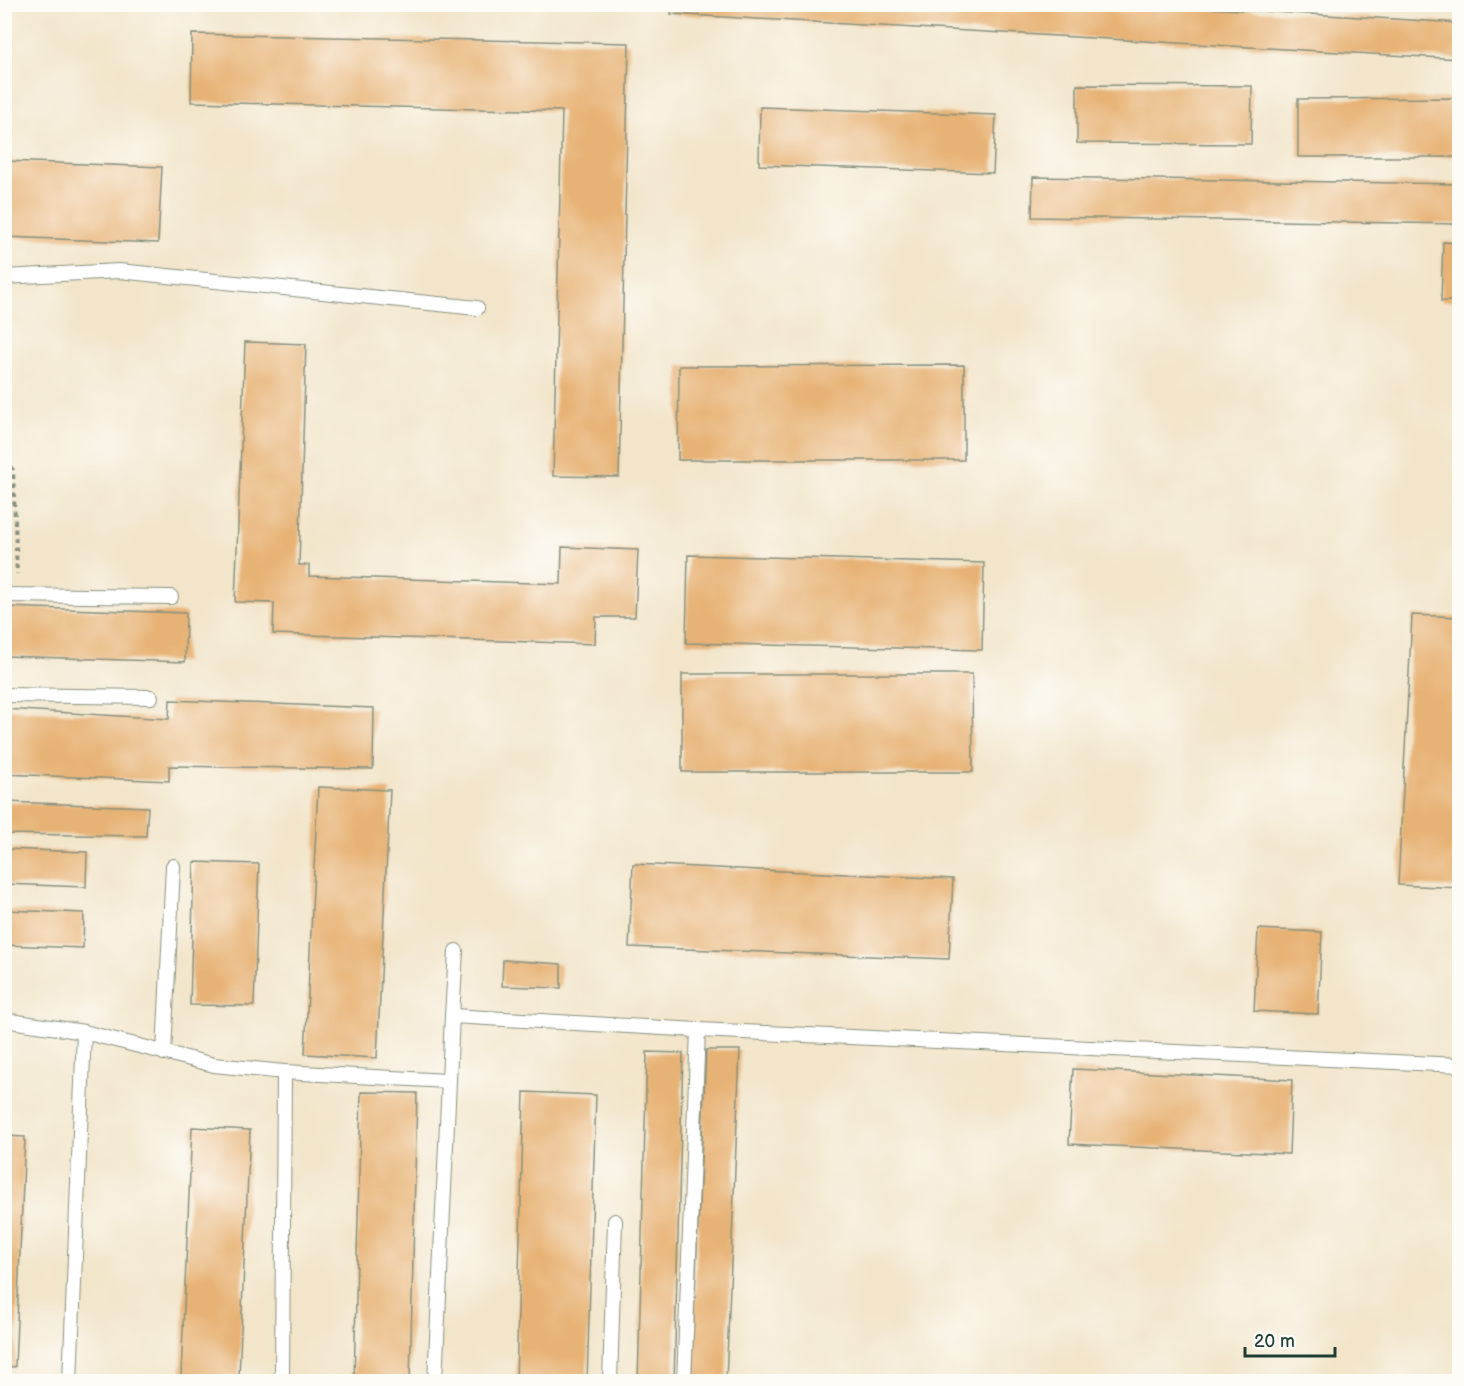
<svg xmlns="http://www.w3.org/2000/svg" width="1464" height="1386" viewBox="0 0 1464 1386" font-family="'Balsamiq Sans',sans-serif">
  <rect width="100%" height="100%" fill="#fdfcf7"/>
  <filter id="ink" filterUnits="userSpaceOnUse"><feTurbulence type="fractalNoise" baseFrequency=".0167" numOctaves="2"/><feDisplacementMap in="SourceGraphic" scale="12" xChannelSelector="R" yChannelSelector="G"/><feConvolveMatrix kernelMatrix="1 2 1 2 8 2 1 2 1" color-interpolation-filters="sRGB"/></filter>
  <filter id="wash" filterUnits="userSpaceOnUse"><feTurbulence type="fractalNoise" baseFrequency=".008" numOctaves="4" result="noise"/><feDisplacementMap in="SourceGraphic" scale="24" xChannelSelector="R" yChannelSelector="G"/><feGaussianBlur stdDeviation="1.35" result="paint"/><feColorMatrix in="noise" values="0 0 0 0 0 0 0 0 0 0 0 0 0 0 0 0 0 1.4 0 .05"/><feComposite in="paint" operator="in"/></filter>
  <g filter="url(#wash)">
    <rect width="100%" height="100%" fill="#f2e5ca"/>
    <g id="blocks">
      <!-- building -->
      <g fill="#e7b274">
        <path d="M672 4H1140L1460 23V59L671 14Z"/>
        <path d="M192 34 629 43 619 477 553 476 562 111 191 102Z"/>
        <path d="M1077 85 1252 86 1251 144 1077 143Z"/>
        <path d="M1460 98V157H1298V99Z"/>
        <path d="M760 107 996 115 993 173 759 165Z"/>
        <path d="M5 161 162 167 158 243 5 237Z"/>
        <path d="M1033 177 1460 184V224L1032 217Z"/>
        <path d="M1443 242 1460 243V301H1441Z"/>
        <path d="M245 342 306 344 299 565H309V576L561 584 562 547 638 550 635 617H596L595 644 273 634 274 603 235 602Z"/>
        <path d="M964 365V460H678L679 366Z"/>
        <path d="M688 555 984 563 982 650 686 643Z"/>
        <path d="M4 607 186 613 185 662 4 656Z"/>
        <path d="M1412 615 1460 617V888L1398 885Z"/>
        <path d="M682 674H972L973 772H682Z"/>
        <path d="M170 700 374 708 373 769 169 766V781L4 774V709L169 719Z"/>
        <path d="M318 787 390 790 377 1058 305 1054Z"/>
        <path d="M4 802 148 807 146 836 4 834Z"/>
        <path d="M4 849 87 852 86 887 4 884Z"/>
        <path d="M194 862 259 864 254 1006 190 1005Z"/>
        <path d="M633 864 953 879 949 959 629 947Z"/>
        <path d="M4 910 84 913 83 948 4 945Z"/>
        <path d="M1258 929 1322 932 1318 1014 1254 1011Z"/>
        <path d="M503 960 561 964V988L502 986Z"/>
        <path d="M706 1050H740L726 1382H691Z"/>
        <path d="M647 1052 683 1053 674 1382H638Z"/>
        <path d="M1073 1069 1292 1080 1289 1154 1069 1144Z"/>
        <path d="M361 1092 417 1093 410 1382H354Z"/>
        <path d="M524 1092 596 1095 587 1382H516Z"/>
        <path d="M192 1127 250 1130 239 1377 181 1375Z"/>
        <path d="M4 1136 25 1137 15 1367 4 1366Z"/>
      </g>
    </g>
  </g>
  <g filter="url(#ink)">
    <use href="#blocks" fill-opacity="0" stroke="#88917f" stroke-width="1.5"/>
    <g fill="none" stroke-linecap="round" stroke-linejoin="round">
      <!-- lane casing -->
      <g stroke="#88917f" stroke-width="16">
        <g id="lane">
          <path d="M4 277 119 271 477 308"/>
          <path d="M4 595 171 597"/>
          <path d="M4 695 151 697"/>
          <path d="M452 1016 456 951"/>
          <path d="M4 1020 84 1032 214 1065 284 1072 282 1382"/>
          <path d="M698 1030 1460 1065"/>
          <path d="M164 1053 173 866"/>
          <path d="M284 1072 447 1081"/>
          <path d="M70 1382 84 1032"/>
          <path d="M435 1382 452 1016 698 1030 684 1382"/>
          <path d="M610 1382 615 1221"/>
        </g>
      </g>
      <!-- path -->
      <path stroke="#88917f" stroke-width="4" stroke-dasharray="4.5 4.5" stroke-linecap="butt" d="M4 460 13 470 17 574"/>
      <!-- lane -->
      <use href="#lane" stroke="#fff" stroke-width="14"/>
    </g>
  </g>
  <!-- margin -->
  <rect width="1464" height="1386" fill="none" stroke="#fdfcf7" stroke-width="24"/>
  <!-- scale -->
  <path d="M1245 1347v9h90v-9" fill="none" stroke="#1f3d34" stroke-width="3"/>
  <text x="1254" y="1347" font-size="18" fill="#1f3d34" stroke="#fdfcf7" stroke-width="4.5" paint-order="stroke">20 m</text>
</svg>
